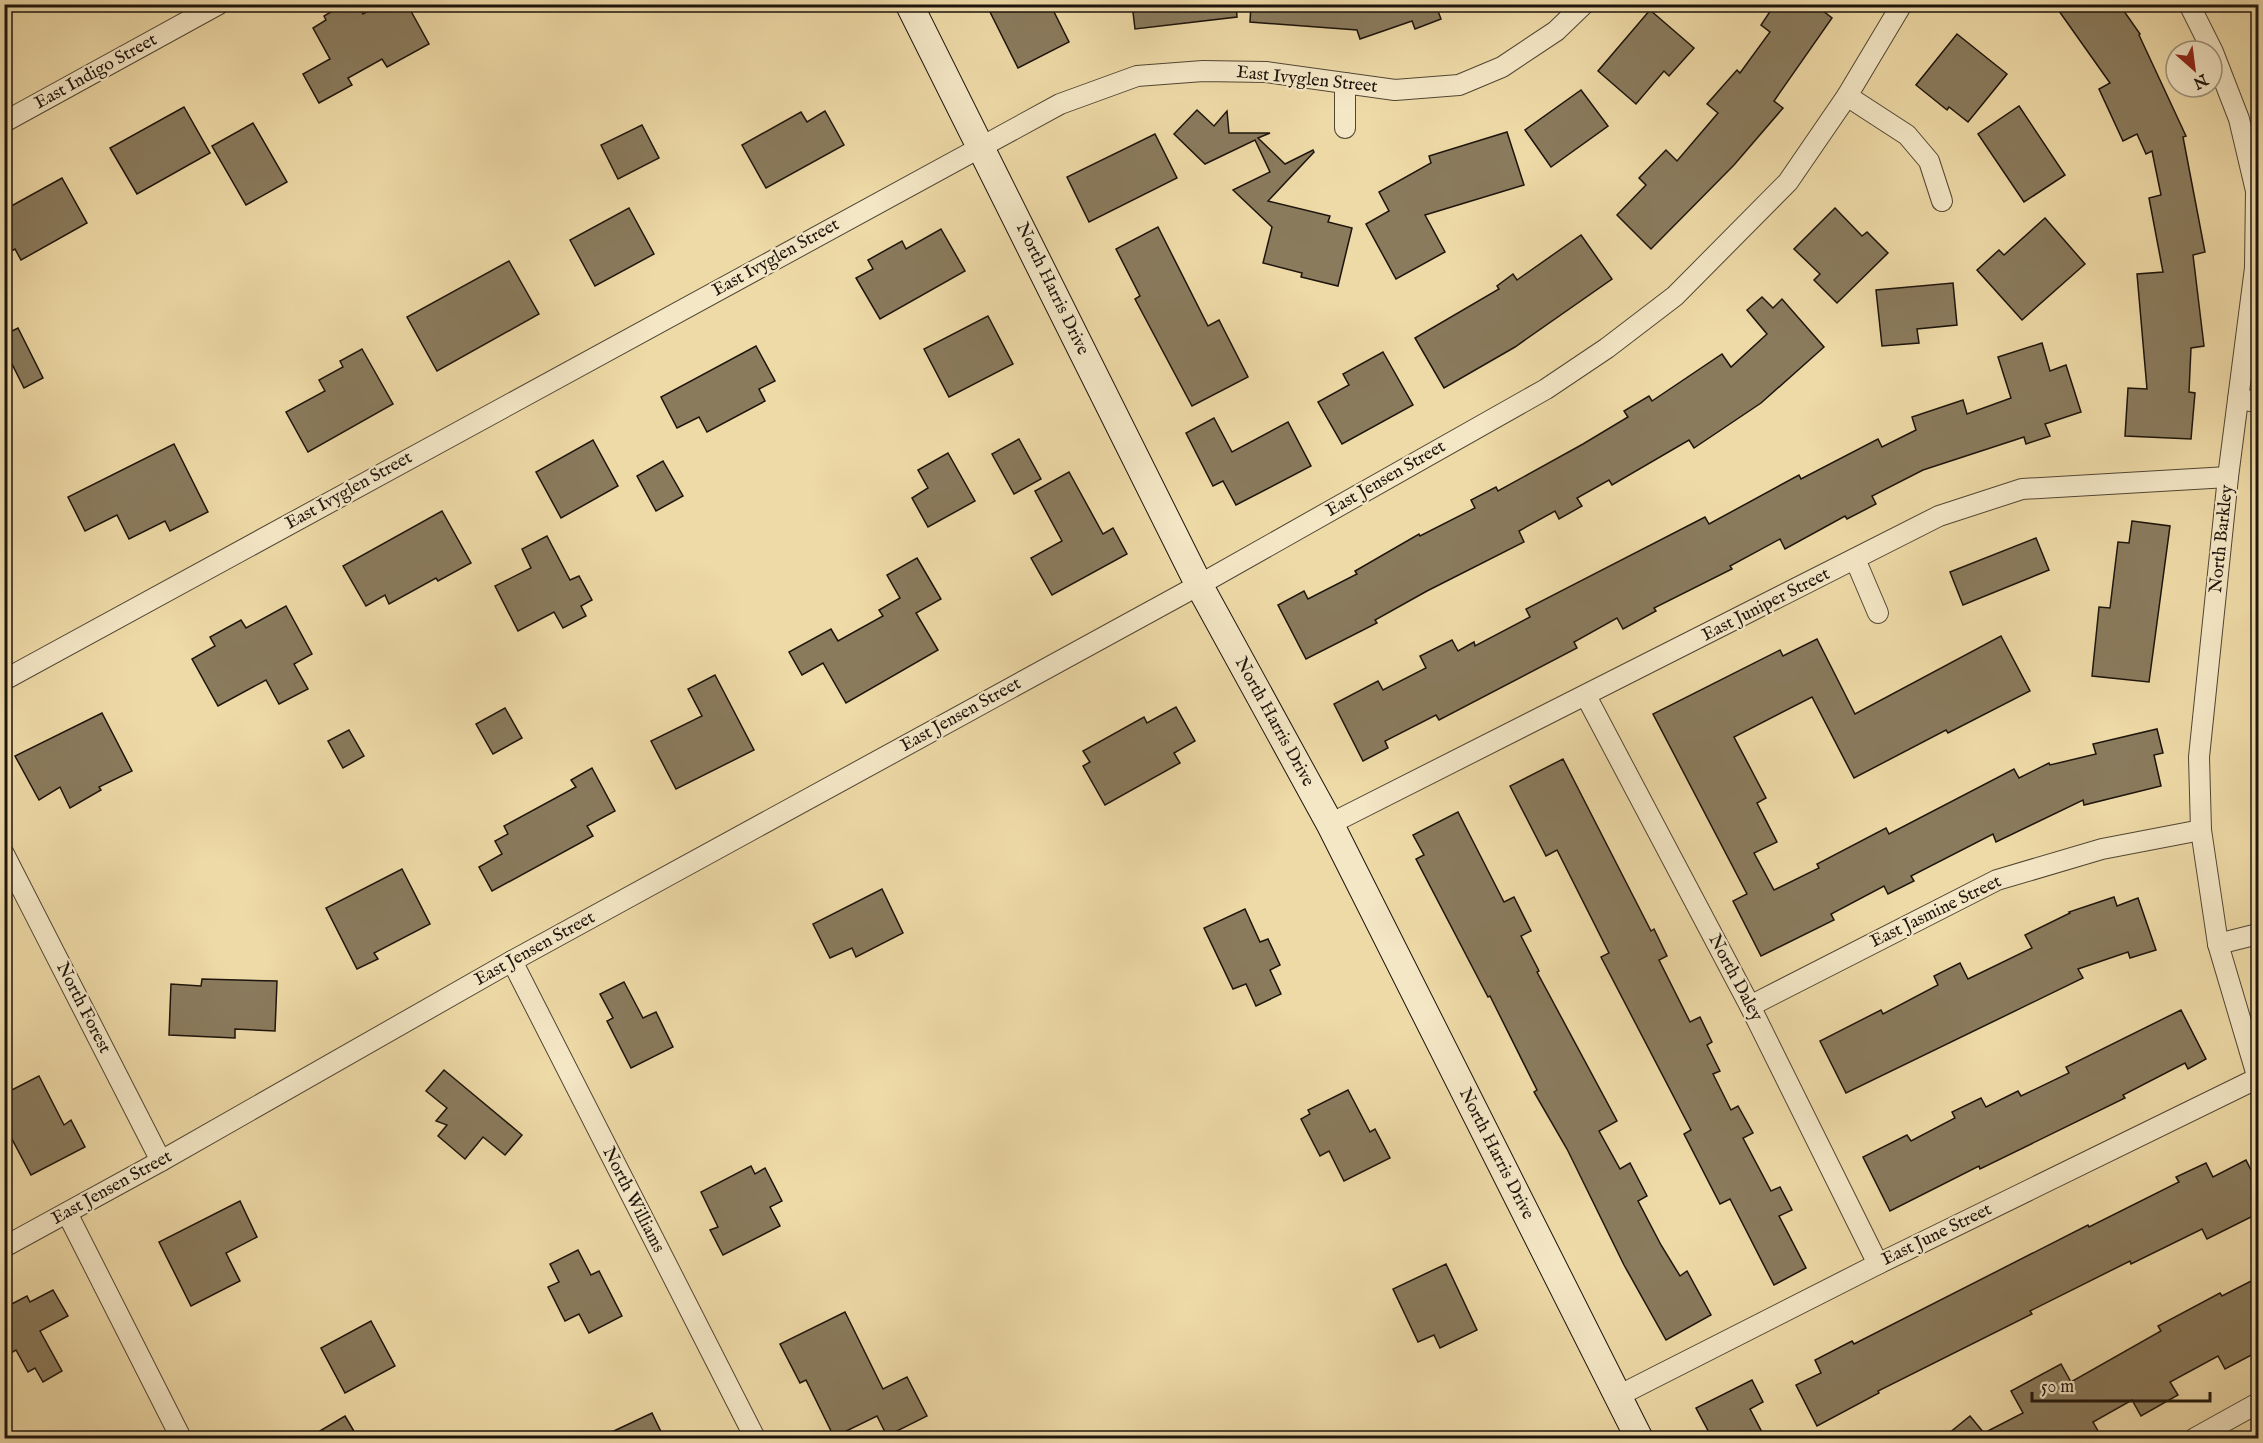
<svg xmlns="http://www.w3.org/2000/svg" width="2263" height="1443" viewBox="0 0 2263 1443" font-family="'IM FELL English',serif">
  <rect width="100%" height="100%" fill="#eedaa7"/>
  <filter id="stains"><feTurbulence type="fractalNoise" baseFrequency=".00333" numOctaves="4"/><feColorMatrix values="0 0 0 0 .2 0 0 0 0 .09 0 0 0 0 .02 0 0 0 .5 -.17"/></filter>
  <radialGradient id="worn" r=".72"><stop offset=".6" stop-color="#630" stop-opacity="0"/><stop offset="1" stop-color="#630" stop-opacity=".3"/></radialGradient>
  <!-- building -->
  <g fill="#8a7b5d" stroke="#1d140c" stroke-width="1.5">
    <path d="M344 4H357L363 14 380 4H407L429 44 387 67 382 59 348 78 352 85 319 103 303 74 330 59 313 28 326 20 324 16Z"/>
    <path d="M986 4H1050L1069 42 1018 68Z"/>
    <path d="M1132 4H1236L1237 17 1135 29Z"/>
    <path d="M1251 4H1449V7L1438 11 1441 19 1415 29 1412 21 1360 39 1357 30 1250 22Z"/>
    <path d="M1775 4H1814L1832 18 1774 101 1783 108 1734 165 1651 249 1617 215 1646 185 1639 178 1666 150 1677 161 1718 113 1707 104 1737 70 1740 73 1770 32 1761 25Z"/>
    <path d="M2054 4H2119L2140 34 2139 35 2186 136 2183 137 2205 252 2193 255 2204 346 2191 348 2189 392 2195 393 2191 439 2125 436 2128 388 2147 389 2137 274 2163 272 2149 198 2161 195 2152 151 2146 154 2137 134 2123 141 2099 89 2110 83Z"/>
    <path d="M1650 10 1694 48 1669 76 1664 71 1636 104 1598 71Z"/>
    <path d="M1957 34 2007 74 1968 122 1949 107 1947 110 1916 85Z"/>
    <path d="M1581 90 1608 126 1551 167 1525 130Z"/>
    <path d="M2019 106 2065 175 2024 202 1978 134Z"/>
    <path d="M184 107 210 153 137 194 110 148Z"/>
    <path d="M1197 110 1214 126 1227 111 1229 133H1270L1258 138 1285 164 1313 150 1314 152 1268 201 1330 216 1328 222 1352 228 1338 286 1301 277 1302 273 1263 263 1272 227 1233 190 1270 172 1255 140 1205 164 1174 134Z"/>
    <path d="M825 111 844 145 766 188 742 145 801 112 807 122Z"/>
    <path d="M253 123 287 182 246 205 212 146Z"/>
    <path d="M642 125 659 158 618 179 601 145Z"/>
    <path d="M1507 132 1524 185 1425 215 1445 252 1396 279 1366 224 1389 211 1379 192 1431 163 1429 156Z"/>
    <path d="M1155 134 1177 178 1089 222 1067 177Z"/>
    <path d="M62 178 87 223 21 260 15 249 4 255V210Z"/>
    <path d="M629 208 654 254 595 286 570 240Z"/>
    <path d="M1835 208 1862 236 1867 232 1888 253 1837 303 1814 280 1820 274 1794 249Z"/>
    <path d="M2045 218 2085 264 2022 320 1977 270 1999 250 2004 255Z"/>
    <path d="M1158 227 1208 326 1219 320 1248 377 1192 406 1135 299 1140 296 1116 249Z"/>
    <path d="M941 229 965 271 880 319 856 278 873 269 868 260 902 241 906 249Z"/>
    <path d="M1581 235 1612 279 1515 347 1444 388 1415 338 1499 289 1497 286 1513 274 1517 280Z"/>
    <path d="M509 261 539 314 437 371 407 317Z"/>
    <path d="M1953 283 1957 325 1917 329 1919 343 1882 346 1876 290Z"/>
    <path d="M1762 297 1773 308 1782 299 1824 347 1761 403 1694 448 1689 440 1612 485 1609 480 1577 498 1582 506 1559 519 1555 511 1519 531 1524 542 1427 591 1375 620 1377 623 1306 659 1278 605 1304 591 1308 599 1357 574 1355 571 1419 534 1420 536 1475 508 1471 500 1496 487 1498 491 1583 444 1628 417 1624 411 1649 396 1652 401 1722 354 1731 367 1767 334 1747 310Z"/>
    <path d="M988 316 1013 364 949 397 924 349Z"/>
    <path d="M18 328 43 378 24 388 4 348V335Z"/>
    <path d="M2042 343 2050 371 2066 365 2081 412 2045 424 2050 436 2026 444 2024 437 1923 470 1872 496 1876 504 1847 519 1845 516 1785 549 1780 539 1730 566 1732 569 1654 608 1656 611 1623 629 1617 618 1574 642 1577 648 1439 720 1436 715 1385 741 1388 748 1363 761 1334 704 1378 681 1383 690 1426 668 1420 656 1452 640 1458 651 1474 642 1475 646 1530 617 1526 609 1705 517 1709 524 1799 475 1801 479 1878 439 1882 447 1916 430 1912 417 1963 400 1967 414 2011 398 1998 357Z"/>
    <path d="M756 346 775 381 759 389 765 401 707 432 699 417 677 428 661 397Z"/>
    <path d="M362 349 393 404 308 452 286 412 325 391 319 380 343 367 340 361Z"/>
    <path d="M1383 352 1413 405 1342 444 1318 402 1349 385 1343 374Z"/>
    <path d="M1214 418 1232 452 1288 422 1311 466 1236 505 1223 481 1213 486 1186 433Z"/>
    <path d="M1019 439 1041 479 1014 494 992 454Z"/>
    <path d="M593 440 618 486 561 518 536 472Z"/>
    <path d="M174 444 208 512 170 531 165 521 129 539 117 515 85 531 68 497Z"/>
    <path d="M948 453 975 501 928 527 912 498 928 488 918 470Z"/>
    <path d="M663 461 683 496 656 511 637 476Z"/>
    <path d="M1069 472 1103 534 1113 528 1127 554 1052 595 1031 558 1062 541 1035 491Z"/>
    <path d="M442 511 471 563 438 581 436 578 389 604 385 595 366 606 343 566Z"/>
    <path d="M2132 521 2170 526 2149 682 2092 676 2099 607 2110 608 2118 542 2129 543Z"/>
    <path d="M547 536 570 580 579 576 592 600 581 606 586 616 563 628 554 612 518 631 495 586 531 568 522 549Z"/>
    <path d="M2036 538 2049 570 1963 605 1950 572Z"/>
    <path d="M917 558 941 599 916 613 938 650 846 703 823 663 802 675 789 652 831 629 838 641 883 616 879 610 900 598 887 575Z"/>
    <path d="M286 606 312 654 294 664 308 689 279 704 266 680 218 706 192 659 215 646 210 637 241 620 246 628Z"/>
    <path d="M2001 636 2030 691 1948 733 1946 730 1854 778 1812 697 1734 737 1766 798 1757 803 1777 842 1754 853 1774 890 1819 868 1817 864 1886 828 1889 834 2014 769 2019 778 2049 763 2050 765 2096 754 2093 744 2157 729 2163 753 2154 755 2161 786 2084 805 2083 800 1996 842 1993 834 1911 876 1914 881 1888 894 1884 886 1831 914 1834 920 1761 956 1733 901 1747 894 1653 714 1780 650 1783 656 1817 639 1855 714Z"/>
    <path d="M715 675 754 750 676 789 651 741 702 716 688 689Z"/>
    <path d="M1176 707 1195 741 1174 753 1180 763 1105 805 1083 766 1090 762 1083 751 1144 717 1147 723Z"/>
    <path d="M505 708 522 738 493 754 476 724Z"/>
    <path d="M102 713 132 771 99 787 101 790 70 808 60 787 39 800 15 756Z"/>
    <path d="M349 730 364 756 343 768 328 741Z"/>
    <path d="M1563 759 1651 931 1654 929 1667 956 1659 960 1690 1022 1700 1017 1712 1042 1707 1045 1720 1071 1713 1074 1731 1110 1738 1106 1753 1133 1743 1138 1771 1191 1780 1187 1792 1210 1779 1216 1806 1268 1774 1285 1730 1199 1720 1204 1684 1134 1691 1130 1601 957 1609 953 1557 850 1546 856 1510 786Z"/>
    <path d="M592 768 615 811 587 826 593 836 492 891 479 867 502 854 495 841 508 834 504 826 576 787 571 780Z"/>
    <path d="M1458 812 1504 902 1514 897 1531 931 1521 936 1539 971 1537 972 1617 1121 1599 1131 1620 1169 1630 1163 1647 1196 1638 1201 1661 1245 1680 1276 1687 1271 1711 1315 1666 1340 1624 1265 1567 1149 1534 1092 1537 1090 1490 996 1488 997 1416 859 1424 855 1413 835Z"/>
    <path d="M402 869 430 924 374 953 378 959 357 969 326 908Z"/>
    <path d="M882 889 903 933 856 957 852 948 830 958 813 924Z"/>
    <path d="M2114 897 2117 906 2138 898 2156 950 2130 958 2128 952 2078 969 2083 978 1846 1093 1820 1041 1881 1010 1883 1014 1938 985 1934 976 1960 963 1968 979 2032 948 2025 935 2070 913 2069 912Z"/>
    <path d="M1245 909 1260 942 1268 939 1280 965 1270 970 1281 994 1256 1006 1246 984 1233 989 1204 928Z"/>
    <path d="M202 979 277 981 275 1031 235 1029V1038L169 1035 171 984 201 986Z"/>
    <path d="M624 982 643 1018 656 1012 673 1047 631 1068 607 1021 613 1018 600 994Z"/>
    <path d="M2181 1010 2206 1059 2188 1069 2185 1063 2123 1095 2125 1098 1980 1169 1979 1166 1890 1211 1863 1157 1907 1135 1911 1141 1955 1118 1952 1112 1981 1098 1986 1107 2018 1091 2021 1096 2069 1073 2066 1067Z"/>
    <path d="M444 1070 522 1135 505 1155 483 1137 465 1159 438 1136 447 1125 436 1121 447 1108 426 1091Z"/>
    <path d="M39 1076 64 1125 71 1120 85 1147 31 1175 4 1124V1094Z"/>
    <path d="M1348 1090 1370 1132 1375 1129 1390 1158 1344 1181 1329 1151 1320 1156 1301 1119 1310 1114 1308 1110Z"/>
    <path d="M2246 1160 2259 1186V1213L2207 1239 2202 1229 2131 1264 2130 1261 2030 1311 2032 1314 1878 1391 1879 1393 1817 1426 1796 1385 1821 1373 1815 1360 1852 1341 1854 1344 2088 1225 2089 1227 2179 1182 2176 1177 2206 1163 2213 1177Z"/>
    <path d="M751 1166 755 1174 765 1168 782 1201 770 1207 780 1226 723 1255 710 1230 718 1227 701 1192Z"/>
    <path d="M240 1201 257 1237 226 1253 240 1281 191 1306 159 1242Z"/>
    <path d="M578 1250 591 1275 599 1271 622 1316 589 1333 579 1314 565 1321 548 1287 559 1282 550 1264Z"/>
    <path d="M1446 1264 1477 1330 1440 1348 1434 1335 1418 1342 1393 1289Z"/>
    <path d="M2259 1277V1351L2225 1369 2218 1356 2170 1382 2178 1395 2141 1416 2132 1400 2093 1422 2102 1438H1943L1970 1416 1984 1433 2023 1413 2011 1391 2061 1364 2071 1382 2161 1331 2158 1326 2220 1293 2222 1296Z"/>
    <path d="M53 1290 68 1316 40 1331 62 1371 43 1382 35 1368 28 1372 16 1350 4 1357V1308L27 1296 30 1302Z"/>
    <path d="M845 1312 883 1389 907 1377 927 1416 887 1436 877 1416 834 1437 806 1380 800 1383 780 1344Z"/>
    <path d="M371 1321 395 1366 345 1393 321 1348Z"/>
    <path d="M1752 1380 1763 1402 1750 1409 1765 1438H1712L1696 1408Z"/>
    <path d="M652 1413 664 1438H599Z"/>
    <path d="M345 1416 358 1438H308Z"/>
  </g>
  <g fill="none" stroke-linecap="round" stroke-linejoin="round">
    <!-- street casing -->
    <g stroke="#514633" stroke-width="22">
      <g id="street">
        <path d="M2189 4 2213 52 2239 119 2256 191 2255 268 2228 477 2199 757 2201 830 2218 944 2258 1079"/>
        <path d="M1345 83V128"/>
        <path d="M1847 96 1907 135 1929 161 1942 201"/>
        <path d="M4 122 219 4"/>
        <path d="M2238 399 2258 402"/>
        <path d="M1855 559 1878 613"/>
        <path d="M4 680 1060 104 1137 76 1203 71 1266 72 1395 90 1459 85 1502 67 1556 31 1584 4"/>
        <path d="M1586 696 1750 1006 1878 1264"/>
        <path d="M1330 824 1939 516 2022 489 2228 477"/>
        <path d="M4 854 161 1161"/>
        <path d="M2218 944 2258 934"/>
        <path d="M512 961 755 1438"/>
        <path d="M1750 1006 1997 880 2102 849 2201 830"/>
        <path d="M67 1213 181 1438"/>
        <path d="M4 1247 161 1161 512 961 1199 585 1546 389 1607 348 1675 296 1788 182 1847 96 1902 4"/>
        <path d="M1618 1396 1878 1264 2258 1078"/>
        <path d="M2195 1438 2258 1403"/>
      </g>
    </g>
    <!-- secondary casing -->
    <g stroke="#1d140c" stroke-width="29">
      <path id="secondary" d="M909 4 1199 585 1330 824 1639 1438"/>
    </g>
    <!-- street -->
    <use href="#street" stroke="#f4e7c6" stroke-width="20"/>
    <!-- secondary -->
    <use href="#secondary" stroke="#f4e7c6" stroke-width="27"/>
  </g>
  <g text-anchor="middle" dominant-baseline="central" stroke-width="4.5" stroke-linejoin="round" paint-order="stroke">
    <!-- street labels -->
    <g font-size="18" fill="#1d140c" stroke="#f4e7c6">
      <text transform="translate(96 72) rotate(-29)">East Indigo Street</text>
      <text transform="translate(1307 80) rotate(6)">East Ivyglen Street</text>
      <text transform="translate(776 258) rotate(-29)">East Ivyglen Street</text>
      <text transform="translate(1052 289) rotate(64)">North Harris Drive</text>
      <text transform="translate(1386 479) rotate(-30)">East Jensen Street</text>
      <text transform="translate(349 491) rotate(-29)">East Ivyglen Street</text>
      <text transform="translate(2222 539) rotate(-84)">North Barkley</text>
      <text transform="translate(1766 605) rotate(-27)">East Juniper Street</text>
      <text transform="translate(961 715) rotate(-29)">East Jensen Street</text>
      <text transform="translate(1274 722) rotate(61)">North Harris Drive</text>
      <text transform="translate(1936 912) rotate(-26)">East Jasmine Street</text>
      <text transform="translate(535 949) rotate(-29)">East Jensen Street</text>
      <text transform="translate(1735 978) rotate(62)">North Daley</text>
      <text transform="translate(83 1008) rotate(63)">North Forest</text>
      <text transform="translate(1496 1154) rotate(63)">North Harris Drive</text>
      <text transform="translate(112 1188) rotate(-29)">East Jensen Street</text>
      <text transform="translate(633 1200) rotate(63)">North Williams</text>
      <text transform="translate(1937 1235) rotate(-26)">East June Street</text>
    </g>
  </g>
  <!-- margin -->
  <rect width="2263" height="1443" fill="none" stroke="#eedaa7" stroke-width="24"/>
  <rect x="6" y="6" width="2251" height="1431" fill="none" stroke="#1d140c" stroke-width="3"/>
  <rect x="12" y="12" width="2239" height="1419" fill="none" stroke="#1d140c" stroke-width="1.5"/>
  <!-- north arrow -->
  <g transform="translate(2194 69) rotate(152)"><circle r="28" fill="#f4e7c6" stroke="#9e937c" stroke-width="1.5"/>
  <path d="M0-4.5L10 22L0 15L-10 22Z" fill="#8f2418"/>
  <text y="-9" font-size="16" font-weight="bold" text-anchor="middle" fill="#1d140c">N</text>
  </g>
  <!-- scale -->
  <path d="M2032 1392v9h178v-9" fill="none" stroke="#1d140c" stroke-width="3"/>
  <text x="2041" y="1392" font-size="18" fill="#1d140c" stroke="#f4e7c6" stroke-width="4.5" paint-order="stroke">50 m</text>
  <rect width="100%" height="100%" filter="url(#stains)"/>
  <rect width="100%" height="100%" fill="url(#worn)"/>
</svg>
